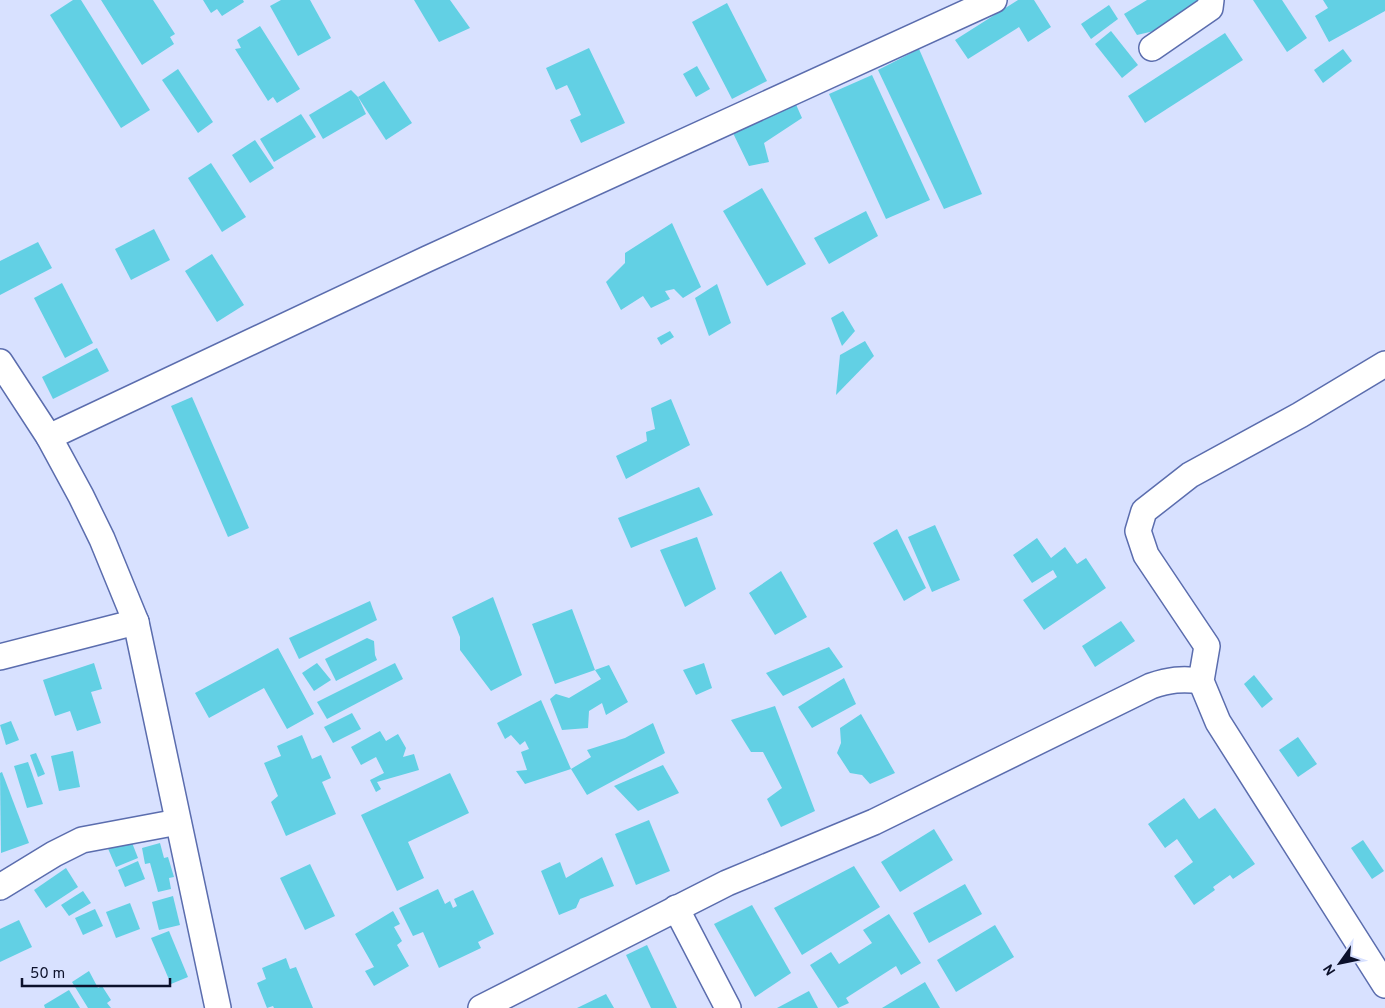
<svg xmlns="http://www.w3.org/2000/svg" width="1385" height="1008" viewBox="0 0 1385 1008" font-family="Overpass,sans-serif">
  <rect width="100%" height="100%" fill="#d8e1ff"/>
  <!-- building -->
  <g fill="#62d0e4">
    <path d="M73 0H81L150 110 121 128 50 15Z"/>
    <path d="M101 0H153L175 34 170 37 174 44 142 65Z"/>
    <path d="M203 0H243L244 2 222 16 217 9 211 13Z"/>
    <path d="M281 0H310L331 38 298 56 270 6Z"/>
    <path d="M414 0H450L470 28 439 42Z"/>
    <path d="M1018 0H1034L1051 27 1028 42 1019 27 968 59 955 40Z"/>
    <path d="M1147 0H1203L1154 31 1137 35 1124 14Z"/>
    <path d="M1253 0H1282L1307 38 1287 52Z"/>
    <path d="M1323 0H1385V11L1329 42 1315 16 1328 8Z"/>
    <path d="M727 3 767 81 732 99 692 22Z"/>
    <path d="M1109 5 1118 19 1091 39 1081 24Z"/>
    <path d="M260 26 300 89 277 103 273 97 268 101 235 49 241 48 237 40Z"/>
    <path d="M1111 31 1138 65 1122 78 1095 44Z"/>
    <path d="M1225 33 1243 60 1145 123 1128 96Z"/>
    <path d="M589 48 625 123 581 143 570 120 581 115 572 95 567 85 556 90 546 68Z"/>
    <path d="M919 49 982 194 944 209 878 70Z"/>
    <path d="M1343 49 1352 61 1323 83 1314 70Z"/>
    <path d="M697 66 710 89 696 97 683 74Z"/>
    <path d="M178 69 213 122 198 133 162 80Z"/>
    <path d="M872 75 930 200 886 219 829 94Z"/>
    <path d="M384 81 412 123 386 140 358 97Z"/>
    <path d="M351 90 358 97 366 114 323 139 309 115Z"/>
    <path d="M794 100 802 118 764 143 769 162 749 166 732 131Z"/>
    <path d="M301 114 316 137 274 162 260 139Z"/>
    <path d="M255 140 274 168 250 183 232 155Z"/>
    <path d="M211 163 246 217 222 232 188 178Z"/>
    <path d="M762 188 806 264 767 286 723 211Z"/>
    <path d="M866 211 878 236 829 264 814 238Z"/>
    <path d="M672 223 701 287 683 298 674 289 665 291 670 299 651 308 643 296 621 310 606 282 625 263V253Z"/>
    <path d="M154 229 170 260 131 280 115 249Z"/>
    <path d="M38 242 52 268 0 295V261Z"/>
    <path d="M212 254 244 305 217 322 185 271Z"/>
    <path d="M62 283 93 343 65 358 34 298Z"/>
    <path d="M717 284 731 323 709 336 695 298Z"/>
    <path d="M843 311 855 331 842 346 831 318Z"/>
    <path d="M670 331 674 337 661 345 657 338Z"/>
    <path d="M865 341 874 356 836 395 840 355Z"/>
    <path d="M97 348 109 371 53 399 42 377Z"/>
    <path d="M192 397 249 528 228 537 171 406Z"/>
    <path d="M671 399 690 445 626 479 616 456 647 441 646 432 655 429 651 408Z"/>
    <path d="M699 487 713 515 631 548 618 518Z"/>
    <path d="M935 525 960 580 932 592 908 537Z"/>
    <path d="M897 529 926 588 904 601 873 543Z"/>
    <path d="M697 537 716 589 685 607 660 550Z"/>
    <path d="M1037 538 1051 558 1065 547 1077 564 1086 558 1106 588 1044 630 1023 600 1057 577 1053 570 1032 583 1013 555Z"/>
    <path d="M781 571 807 617 775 635 749 593Z"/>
    <path d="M493 597 522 675 491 691 460 650V637L452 617Z"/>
    <path d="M370 601 377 620 299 659 289 638Z"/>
    <path d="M572 609 595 670 609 665 628 702 606 715 602 703 589 711 588 728 562 730 550 699 556 694 569 698 601 679 595 670 555 684 532 624Z"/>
    <path d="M1121 621 1135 641 1095 667 1082 646Z"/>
    <path d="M367 638 374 641 375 655 377 660 336 681 325 659Z"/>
    <path d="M829 647 843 667 783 696 766 673Z"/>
    <path d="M278 648 314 714 287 729 264 688 209 718 195 693Z"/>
    <path d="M94 663 102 689 91 692 101 723 77 731 70 711 55 716 43 680Z"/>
    <path d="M317 663 331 680 314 691 302 673Z"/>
    <path d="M395 663 403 679 327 719 317 702Z"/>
    <path d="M704 663 712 688 696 695 683 670Z"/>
    <path d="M1254 675 1273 699 1262 708 1244 684Z"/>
    <path d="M844 678 856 704 812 728 798 707Z"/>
    <path d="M541 700 571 769 525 784 516 771 527 770 521 752 529 749 525 741 520 745 511 735 505 739 497 723Z"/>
    <path d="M775 706 815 811 781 827 767 799 782 788 763 752H751L731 720Z"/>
    <path d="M352 713 361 729 333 743 324 727Z"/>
    <path d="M861 714 895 773 870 784 862 775 850 773 837 753 841 743 840 728Z"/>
    <path d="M11 721 19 740 6 745 0 725Z"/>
    <path d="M653 723 665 753 587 795 571 769 591 757 587 750 625 738Z"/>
    <path d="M380 731 386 741 398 734 406 748 403 757 414 754 419 770 377 782 381 789 376 792 370 780 384 773 376 757 361 765 351 747Z"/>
    <path d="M302 735 312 759 321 755 331 778 322 782 336 814 286 836 271 802 278 796 264 763 281 756 277 746Z"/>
    <path d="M1298 737 1317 764 1298 777 1279 750Z"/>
    <path d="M73 751 80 787 59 791 51 756Z"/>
    <path d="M36 753 45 774 38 777 30 755Z"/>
    <path d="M28 762 43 804 27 808 14 766Z"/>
    <path d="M663 765 679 793 638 811 614 786Z"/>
    <path d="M2 772 29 843 1 853 0 773Z"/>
    <path d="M450 773 469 813 408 842 424 878 397 891 361 815Z"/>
    <path d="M1184 798 1199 819 1215 808 1255 864 1233 879 1230 875 1213 887 1215 890 1194 905 1174 876 1193 862 1177 839 1165 848 1148 824Z"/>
    <path d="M649 820 670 871 636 885 615 834Z"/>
    <path d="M934 829 953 860 900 892 881 862Z"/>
    <path d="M129 835 138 858 116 867 106 844Z"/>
    <path d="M1363 840 1384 871 1372 879 1351 848Z"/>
    <path d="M160 843 164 858 168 857 174 877 169 878 171 889 158 892 150 863 145 864 142 848Z"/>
    <path d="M602 857 614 886 580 899 576 908 559 915 541 871 560 862 566 878Z"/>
    <path d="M138 861 145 879 125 887 118 870Z"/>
    <path d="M310 864 335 916 305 930 280 878Z"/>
    <path d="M854 866 880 907 802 955 774 908Z"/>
    <path d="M66 868 78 887 46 908 34 890Z"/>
    <path d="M965 884 982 914 929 943 913 913Z"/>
    <path d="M438 889 445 904 450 901 453 908 457 906 454 899 473 890 494 934 478 942 481 948 439 968 423 932 413 936 399 908Z"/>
    <path d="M83 891 91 903 69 916 61 905Z"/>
    <path d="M173 896 180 925 159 930 152 902Z"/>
    <path d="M130 903 140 929 116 938 106 912Z"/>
    <path d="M752 905 791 973 755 997 714 924Z"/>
    <path d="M95 909 103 926 83 935 75 918Z"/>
    <path d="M393 911 400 924 394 927 402 941 397 945 409 966 374 986 365 971 374 967 355 934Z"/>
    <path d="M889 914 921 963 901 975 896 966 846 998 849 1003 838 1008 810 965 831 952 839 964 872 943 863 930Z"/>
    <path d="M19 920 32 947 0 962V929Z"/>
    <path d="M995 925 1014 957 956 992 937 960Z"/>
    <path d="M169 931 188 977 171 984 151 938Z"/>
    <path d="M647 945 677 1008H651L626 955Z"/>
    <path d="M286 958 290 969 296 967 313 1008H274L273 1006 267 1008 257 983 266 979 262 968Z"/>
    <path d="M89 971 98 988 102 986 111 1000 107 1003 111 1008H88L72 982Z"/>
    <path d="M925 982 940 1008H882Z"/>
    <path d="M69 990 80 1008H45L44 1005Z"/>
    <path d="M809 991 818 1008H777Z"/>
    <path d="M606 994 614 1008H577Z"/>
  </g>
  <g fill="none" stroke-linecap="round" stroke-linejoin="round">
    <!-- minor casing -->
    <g stroke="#5b6dae" stroke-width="28">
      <g id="minor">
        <path d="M1152 48 1210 8 1211 0"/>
        <path d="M0 362 49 437 81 496 102 539 136 622 218 1008"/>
        <path d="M1385 364 1300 415 1190 475 1144 511 1138 531 1146 555 1207 646 1201 681 1218 722 1385 985"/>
        <path d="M49 437 427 259 994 0"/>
        <path d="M0 657 136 622"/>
        <path d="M0 887 54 854 82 840 178 822"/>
        <path d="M676 908 728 1008"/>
        <path d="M481 1008 727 883 874 822 1151 686C1169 680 1182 678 1201 681"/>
      </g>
    </g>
    <!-- minor -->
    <use href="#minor" stroke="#fff" stroke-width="25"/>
  </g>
  <!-- north arrow -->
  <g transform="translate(1340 963) rotate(237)" stroke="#d8e1ff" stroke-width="4" paint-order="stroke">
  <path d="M0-4L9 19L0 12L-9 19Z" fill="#0c112b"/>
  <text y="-8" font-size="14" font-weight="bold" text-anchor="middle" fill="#0c112b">N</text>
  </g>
  <!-- scale -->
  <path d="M22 978v8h148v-8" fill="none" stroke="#0c112b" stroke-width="2.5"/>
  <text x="30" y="978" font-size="15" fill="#0c112b" stroke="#d8e1ff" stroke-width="4" paint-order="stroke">50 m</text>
</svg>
